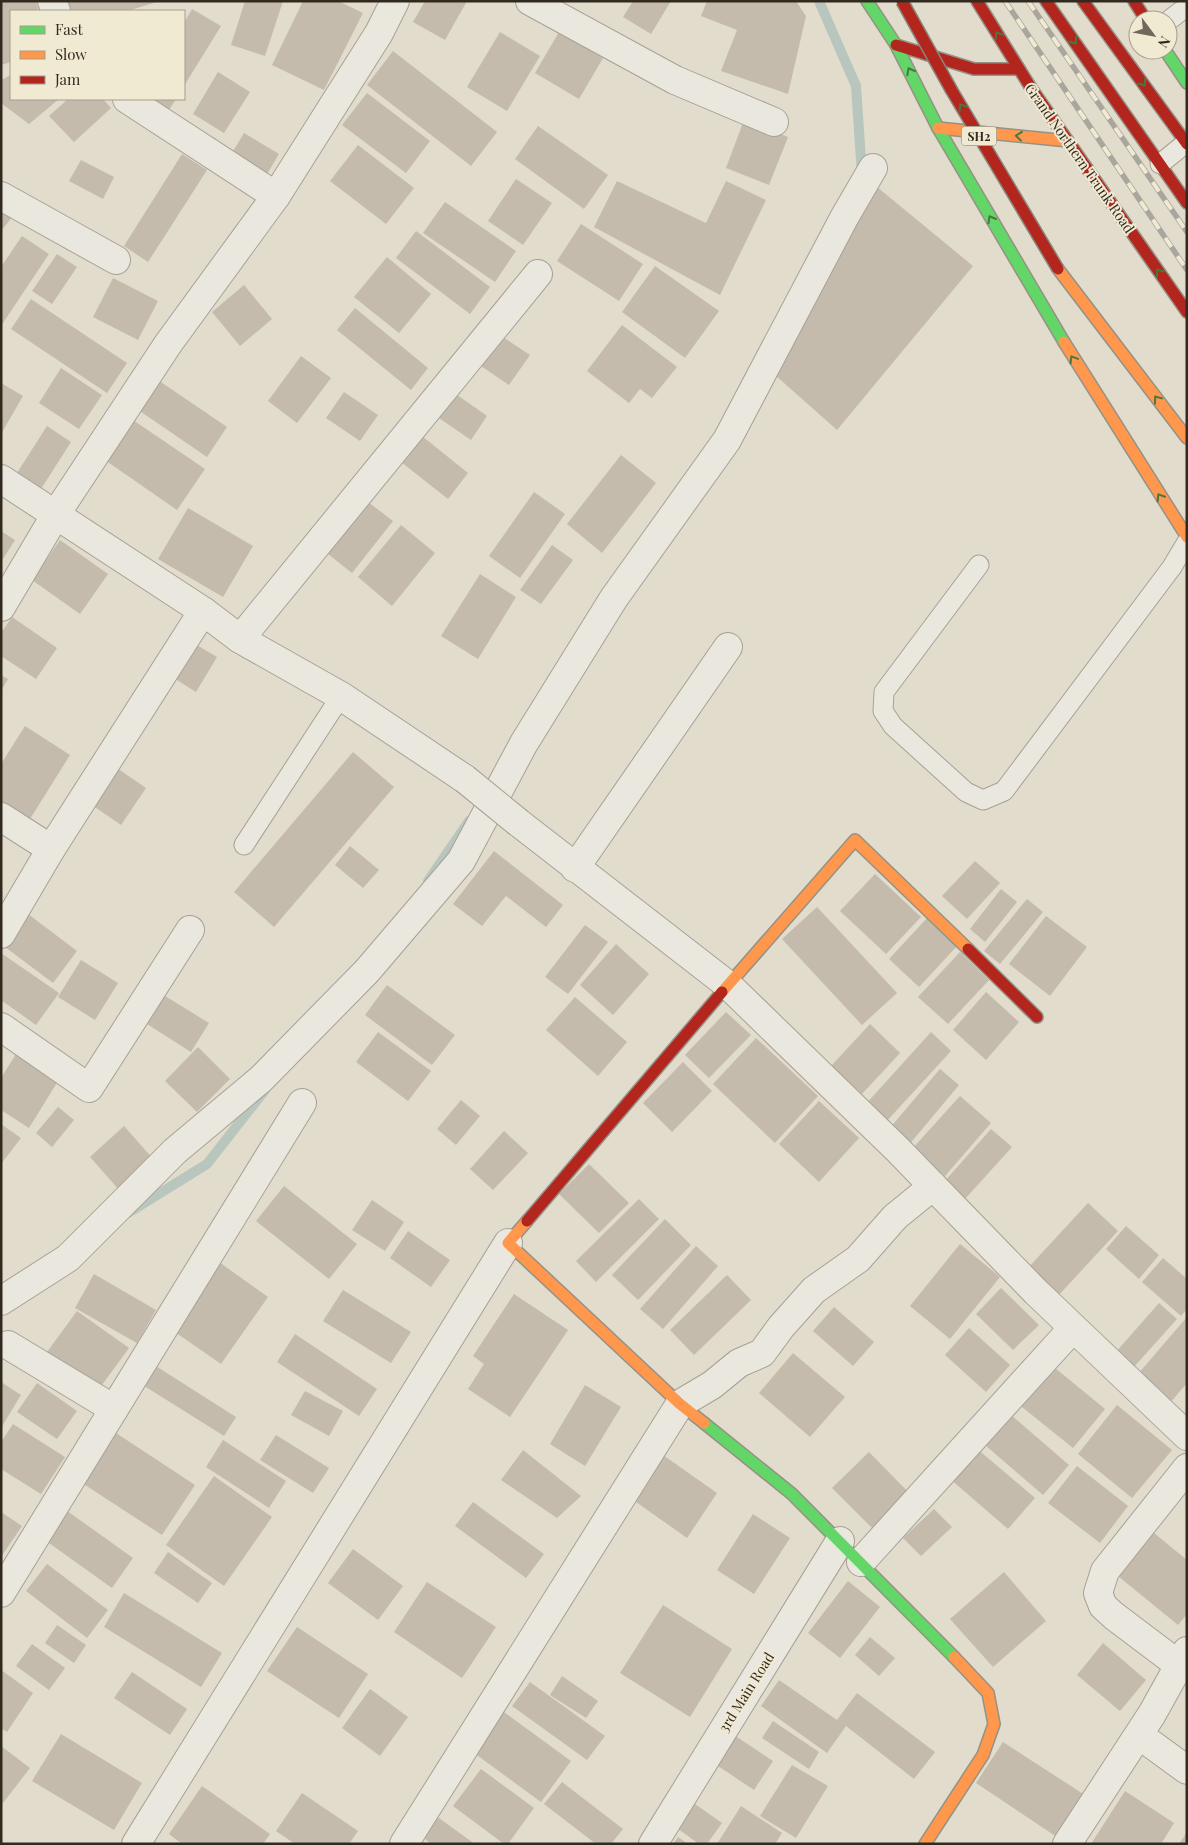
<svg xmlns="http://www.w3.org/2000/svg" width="1188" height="1845" viewBox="0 0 1188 1845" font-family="'Playfair Display',serif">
  <rect width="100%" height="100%" fill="#e1dccc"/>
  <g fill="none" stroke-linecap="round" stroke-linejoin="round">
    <!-- stream -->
    <g stroke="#b8c6bd" stroke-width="10">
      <path d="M819 1 856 86 862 175"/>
      <path d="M428 881 469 821"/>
      <path d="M128 1213 207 1164 265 1090"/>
    </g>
  </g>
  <!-- building -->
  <g fill="#c4bbad">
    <path d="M1 1H36L39 11H11V62L1 65Z"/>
    <path d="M66 1H157V2L127 11H69Z"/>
    <path d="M245 1H283L265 56 231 45Z"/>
    <path d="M303 1H338L363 13 324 90 272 65Z"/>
    <path d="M425 1H467L445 40 413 22Z"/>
    <path d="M633 1H671L651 34 623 17Z"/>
    <path d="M707 1H796L806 16 788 94 721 71 737 30 701 16Z"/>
    <path d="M192 9 221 26 184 86V23Z"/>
    <path d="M500 32 540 56 507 111 467 87Z"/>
    <path d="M559 32 603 58 579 99 535 73Z"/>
    <path d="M393 51 497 132 471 166 367 85Z"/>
    <path d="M218 72 250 92 224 133 193 114Z"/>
    <path d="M11 75V99H59L29 124 1 103V80Z"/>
    <path d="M367 93 430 141 406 173 342 125Z"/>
    <path d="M68 99H103L111 108 74 142 49 116Z"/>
    <path d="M151 99H176L169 110Z"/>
    <path d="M744 120 788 137 769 185 726 168Z"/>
    <path d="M538 126 608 175 584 209 515 159Z"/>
    <path d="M244 133 279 154 267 174 232 153Z"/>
    <path d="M358 145 414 188 386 224 330 181Z"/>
    <path d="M182 154 207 170 148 262 124 246Z"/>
    <path d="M81 160 114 177 103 199 69 181Z"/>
    <path d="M516 179 552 203 523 245 488 221Z"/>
    <path d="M617 181 706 223 726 181 766 200 720 295 594 227Z"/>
    <path d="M871 182 973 266 837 430 775 375Z"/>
    <path d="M445 202 516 251 495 282 423 233Z"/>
    <path d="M1 207 13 216 1 231Z"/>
    <path d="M581 224 643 264 619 301 557 261Z"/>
    <path d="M416 231 490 287 470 314 396 258Z"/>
    <path d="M22 236 49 254 1 326V267Z"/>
    <path d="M57 254 77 267 52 304 32 291Z"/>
    <path d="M387 257 431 294 399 333 354 297Z"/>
    <path d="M655 266 719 311 685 358 622 312Z"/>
    <path d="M113 278 158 301 138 340 93 317Z"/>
    <path d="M244 285 272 319 240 346 212 312Z"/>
    <path d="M31 299 127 363 107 393 11 329Z"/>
    <path d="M355 308 428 368 411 390 337 330Z"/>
    <path d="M622 325 677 367 652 398 640 389 629 403 587 371Z"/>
    <path d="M495 332 530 355 509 385 475 362Z"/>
    <path d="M301 356 331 378 297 423 268 401Z"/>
    <path d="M61 368 102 395 79 429 39 403Z"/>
    <path d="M152 376 227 427 207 457 131 405Z"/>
    <path d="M1 383 23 396 1 434Z"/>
    <path d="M344 392 378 415 360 441 326 418Z"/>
    <path d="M453 392 487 416 471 440 436 416Z"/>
    <path d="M130 418 205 469 177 510 102 458Z"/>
    <path d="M47 426 71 442 39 492 15 476Z"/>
    <path d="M417 432 468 473 448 499 396 458Z"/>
    <path d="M621 455 656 483 602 553 567 524Z"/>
    <path d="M534 492 565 514 520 578 489 556Z"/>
    <path d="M363 498 393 521 352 573 323 550Z"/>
    <path d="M188 508 253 546 223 597 158 559Z"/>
    <path d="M401 525 435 553 392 606 358 577Z"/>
    <path d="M1 531 15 540 1 562Z"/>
    <path d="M60 540 108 574 80 614 32 580Z"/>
    <path d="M552 545 573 560 541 604 520 590Z"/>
    <path d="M480 574 516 597 478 659 441 636Z"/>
    <path d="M12 617 57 648 36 679 1 656V633Z"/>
    <path d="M190 641 217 657 196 692 169 675Z"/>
    <path d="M1 675 8 679 1 691Z"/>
    <path d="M25 726 70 755 30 819 1 801V764Z"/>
    <path d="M353 752 394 787 274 927 234 892Z"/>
    <path d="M114 766 146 788 121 825 89 803Z"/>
    <path d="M350 846 379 870 363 888 335 865Z"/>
    <path d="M494 851 563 905 546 927 506 896 482 926 453 904Z"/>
    <path d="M975 861 1000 883 967 919 942 896Z"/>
    <path d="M875 874 921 917 886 954 840 911Z"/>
    <path d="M1001 889 1017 902 985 942 970 929Z"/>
    <path d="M1027 899 1043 912 1000 964 984 951Z"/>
    <path d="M817 907 897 993 862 1025 782 939Z"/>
    <path d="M24 911 77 951 53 983 1 944Z"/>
    <path d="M929 916 959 944 919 987 889 959Z"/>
    <path d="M1046 916 1087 947 1050 996 1009 964Z"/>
    <path d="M585 925 608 942 568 994 545 977Z"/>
    <path d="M616 944 649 974 613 1015 580 985Z"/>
    <path d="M960 952 989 980 948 1024 918 997Z"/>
    <path d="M1 953 59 993 36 1025 1 1000Z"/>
    <path d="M81 960 118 983 95 1020 58 997Z"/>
    <path d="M387 985 455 1035 432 1065 365 1015Z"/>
    <path d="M986 992 1019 1022 986 1060 953 1030Z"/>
    <path d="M165 996 209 1023 191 1052 147 1024Z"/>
    <path d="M575 997 627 1042 598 1076 546 1030Z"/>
    <path d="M726 1012 751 1035 709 1078 685 1055Z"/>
    <path d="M870 1024 900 1053 862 1094 831 1066Z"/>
    <path d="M378 1032 431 1071 408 1101 356 1062Z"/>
    <path d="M931 1032 951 1051 885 1123 865 1105Z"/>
    <path d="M756 1038 818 1096 775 1143 713 1084Z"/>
    <path d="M198 1047 230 1079 197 1112 165 1081Z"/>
    <path d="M16 1054 58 1081 29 1128 1 1110V1078Z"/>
    <path d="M683 1062 712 1091 672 1132 643 1103Z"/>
    <path d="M940 1069 959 1085 908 1146 889 1129Z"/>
    <path d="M960 1096 991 1123 945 1176 913 1148Z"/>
    <path d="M461 1100 480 1116 456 1145 437 1129Z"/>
    <path d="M819 1101 859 1138 819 1182 779 1144Z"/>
    <path d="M58 1107 74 1120 52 1147 36 1133Z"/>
    <path d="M1 1124 21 1138 1 1164Z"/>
    <path d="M124 1126 154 1160 120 1191 90 1157Z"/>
    <path d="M991 1129 1012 1147 964 1200 944 1182Z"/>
    <path d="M504 1131 528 1153 493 1190 470 1169Z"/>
    <path d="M589 1164 629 1203 599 1233 559 1194Z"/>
    <path d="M284 1186 357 1244 329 1279 256 1221Z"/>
    <path d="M639 1199 659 1219 596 1282 576 1261Z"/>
    <path d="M372 1200 404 1222 385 1251 352 1230Z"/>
    <path d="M1088 1203 1118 1231 1057 1297 1027 1269Z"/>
    <path d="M665 1219 691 1245 638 1300 612 1275Z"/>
    <path d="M1126 1226 1159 1255 1139 1279 1106 1249Z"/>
    <path d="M408 1231 450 1260 431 1287 390 1258Z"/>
    <path d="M960 1244 1000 1277 950 1339 910 1306Z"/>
    <path d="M696 1246 718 1266 663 1329 640 1309Z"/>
    <path d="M1163 1258 1187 1279V1309L1181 1316 1142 1282Z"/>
    <path d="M219 1262 268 1297 221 1364 172 1330Z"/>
    <path d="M94 1274 156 1310 137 1343 75 1308Z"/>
    <path d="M727 1275 751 1300 694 1355 670 1330Z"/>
    <path d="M1001 1288 1039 1325 1013 1350 976 1314Z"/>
    <path d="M343 1290 411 1332 391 1363 323 1321Z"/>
    <path d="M514 1294 568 1330 510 1417 468 1389 484 1364 473 1356Z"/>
    <path d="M1159 1303 1177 1319 1133 1368 1116 1352Z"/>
    <path d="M834 1307 874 1342 853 1366 813 1331Z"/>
    <path d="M77 1311 129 1348 99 1389 47 1352Z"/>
    <path d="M1187 1317V1383L1170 1403 1138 1374Z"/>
    <path d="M969 1328 1010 1365 986 1392 945 1355Z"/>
    <path d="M295 1334 377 1389 359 1416 277 1362Z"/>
    <path d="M793 1353 845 1397 810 1437 759 1393Z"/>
    <path d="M151 1363 236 1417 224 1436 138 1382Z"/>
    <path d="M1049 1363 1105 1409 1073 1448 1017 1403Z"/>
    <path d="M1 1382 21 1395 1 1428Z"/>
    <path d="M37 1383 77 1411 57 1439 17 1412Z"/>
    <path d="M585 1385 621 1407 585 1466 550 1444Z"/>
    <path d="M305 1391 343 1411 329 1436 291 1415Z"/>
    <path d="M1117 1405 1172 1450 1132 1498 1078 1454Z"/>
    <path d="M1004 1409 1069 1465 1043 1495 978 1439Z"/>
    <path d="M13 1424 65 1457 41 1494 1 1469V1442Z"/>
    <path d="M113 1431 195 1485 162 1535 79 1481Z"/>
    <path d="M276 1435 329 1468 313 1493 260 1460Z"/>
    <path d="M223 1440 286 1481 269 1508 206 1467Z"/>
    <path d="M975 1447 1035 1498 1008 1529 949 1478Z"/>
    <path d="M523 1450 581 1496 557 1518 501 1480Z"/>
    <path d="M869 1452 913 1497 877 1533 832 1488Z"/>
    <path d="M660 1453 717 1493 687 1538 629 1497Z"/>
    <path d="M1077 1466 1128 1506 1100 1543 1048 1503Z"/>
    <path d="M214 1476 272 1517 224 1586 166 1545Z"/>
    <path d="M473 1502 544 1554 526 1578 455 1526Z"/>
    <path d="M63 1508 133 1558 112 1588 42 1538Z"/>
    <path d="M934 1509 952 1527 921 1556 903 1538Z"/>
    <path d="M1 1512 22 1526 1 1557Z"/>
    <path d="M753 1514 790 1538 754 1594 717 1570Z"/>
    <path d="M1154 1533 1187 1560V1614L1178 1625 1118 1576Z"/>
    <path d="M353 1549 403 1586 378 1620 328 1583Z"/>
    <path d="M168 1552 212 1583 198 1603 154 1573Z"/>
    <path d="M47 1564 108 1610 87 1638 26 1591Z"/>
    <path d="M1004 1572 1046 1621 993 1667 950 1619Z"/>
    <path d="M848 1581 880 1607 840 1658 808 1633Z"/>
    <path d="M427 1582 496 1627 462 1678 394 1632Z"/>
    <path d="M124 1593 222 1653 201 1687 104 1627Z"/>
    <path d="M663 1605 732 1649 690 1717 620 1673Z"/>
    <path d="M57 1625 86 1645 74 1663 45 1643Z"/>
    <path d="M297 1627 368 1674 339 1718 267 1671Z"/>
    <path d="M870 1637 895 1658 879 1676 855 1655Z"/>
    <path d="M1103 1643 1146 1680 1120 1711 1077 1675Z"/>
    <path d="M32 1644 65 1668 49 1690 16 1666Z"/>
    <path d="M1 1670 33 1693 7 1732 1 1728Z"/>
    <path d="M132 1672 187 1709 170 1735 114 1698Z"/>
    <path d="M562 1676 598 1701 586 1718 550 1695Z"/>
    <path d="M779 1680 837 1720 857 1693 935 1752 914 1779 846 1726 827 1753 761 1706Z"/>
    <path d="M530 1682 605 1736 587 1760 512 1706Z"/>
    <path d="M370 1689 408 1717 380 1756 342 1728Z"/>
    <path d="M504 1712 571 1761 541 1802 474 1753Z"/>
    <path d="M773 1721 819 1752 809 1769 762 1738Z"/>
    <path d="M61 1734 142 1783 114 1830 32 1781Z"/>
    <path d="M734 1735 773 1761 754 1790 715 1764Z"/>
    <path d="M1003 1742 1091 1799 1063 1841 976 1783Z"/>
    <path d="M1 1746 30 1768 3 1803 1 1801Z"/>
    <path d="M792 1765 828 1786 796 1838 760 1816Z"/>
    <path d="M481 1769 534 1808 508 1844H504L453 1806Z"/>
    <path d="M562 1782 623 1829 611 1844H596L544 1804Z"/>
    <path d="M202 1786 270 1834 263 1844H182L169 1834Z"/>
    <path d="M1125 1791 1174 1823 1161 1844H1091Z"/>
    <path d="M302 1793 358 1831 349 1844H295L276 1831Z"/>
    <path d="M695 1804 722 1823 707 1844H699L677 1828Z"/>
    <path d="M741 1806 782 1833 775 1844H717Z"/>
    <path d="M436 1816 475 1844H431L423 1837Z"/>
    <path d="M1187 1832V1844H1179Z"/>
    <path d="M678 1837 688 1844H673Z"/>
  </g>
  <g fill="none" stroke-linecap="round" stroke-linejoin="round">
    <!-- lane casing -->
    <g stroke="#a6a196" stroke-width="21">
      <g id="lane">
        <path d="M1168 21 1181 11 1187 10"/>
        <path d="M1160 164 1187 142"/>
        <path d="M979 565 884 692 883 711 893 726 966 792 983 800 1004 791 1172 567 1187 542"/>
        <path d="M244 845 341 696"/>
      </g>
    </g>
    <!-- street casing -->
    <g stroke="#a6a196" stroke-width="30">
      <g id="street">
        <path d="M52 1 56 11"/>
        <path d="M530 1 675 80 774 122"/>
        <path d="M127 99 276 196"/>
        <path d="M1 196 116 260"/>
        <path d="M1 479 203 611 51 849 1 934"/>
        <path d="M1 607 56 514 168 344 276 196 379 33 395 1"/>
        <path d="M203 611 240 639 341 696 465 779"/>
        <path d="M240 639 538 274"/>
        <path d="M1 817 51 849"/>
        <path d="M519 823 728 985 898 1150 1036 1292 1187 1436"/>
        <path d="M575 868 728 647"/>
        <path d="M1 1027 89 1088 190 930"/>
        <path d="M1 1301 68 1258 175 1151 261 1079 367 971 461 861 524 743 614 598 727 440 844 218 873 168"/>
        <path d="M8 1345 114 1409"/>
        <path d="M861 1562 1073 1328"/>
        <path d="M1 1593 302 1103"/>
        <path d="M1179 1665 1114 1616 1103 1606 1098 1593 1105 1571 1187 1468"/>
        <path d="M1139 1735 1187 1770"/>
        <path d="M136 1844 508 1243"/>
        <path d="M404 1844 680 1404 712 1385 739 1363 762 1353 781 1327 814 1290 858 1259 895 1217 933 1186"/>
        <path d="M653 1844 840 1541"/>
        <path d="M1067 1844 1152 1714 1187 1651"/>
      </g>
    </g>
    <!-- fast casing -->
    <g stroke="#969186" stroke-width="14">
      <g id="fast">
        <path d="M867 1 896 45 938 128 1064 342"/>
        <path d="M1165 50 1187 83"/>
        <path d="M704 1423 792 1494 954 1657"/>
      </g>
    </g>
    <!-- slow casing -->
    <g stroke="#969186" stroke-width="14">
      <g id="slow">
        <path d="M938 128 1068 141"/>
        <path d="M1058 269 1187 438"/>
        <path d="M1064 342 1187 537"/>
        <path d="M722 992 855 840 968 949"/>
        <path d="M527 1221 508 1243 680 1404 704 1423"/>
        <path d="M925 1844 983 1755 994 1724 988 1693 954 1657"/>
      </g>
    </g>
    <!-- jam casing -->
    <g stroke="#969186" stroke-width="14">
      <g id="jam">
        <path d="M977 1 1031 88 1187 312"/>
        <path d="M1046 1 1187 203"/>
        <path d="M1083 1 1187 144"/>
        <path d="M1134 1 1146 20"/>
        <path d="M896 45 974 69H1019"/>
        <path d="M968 949 1037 1017"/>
        <path d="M527 1221 722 992"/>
      </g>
    </g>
    <!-- lane -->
    <use href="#lane" stroke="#eae7de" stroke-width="19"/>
    <!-- street -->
    <use href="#street" stroke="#eae7de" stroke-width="28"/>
    <!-- fast -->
    <use href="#fast" stroke="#63d668" stroke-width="11"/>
    <!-- slow -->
    <use href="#slow" stroke="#ff974d" stroke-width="11"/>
    <!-- jam -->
    <use href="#jam" stroke="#b3261e" stroke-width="11"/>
    <!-- rail casing -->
    <g stroke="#a9a69d" stroke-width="5.5">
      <g id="rail">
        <path d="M1005 1 1187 270"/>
        <path d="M1028 1 1187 232"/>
      </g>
    </g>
    <!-- rail -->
    <use href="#rail" stroke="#f1ead3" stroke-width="4" stroke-dasharray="11" stroke-linecap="butt"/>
    <!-- street-bridge casing -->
    <g stroke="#a6a196" stroke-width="30" stroke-linecap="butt">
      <path id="street-bridge" d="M465 779 519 823"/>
    </g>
    <!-- jam-bridge casing -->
    <g stroke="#8c867c" stroke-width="14" stroke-linecap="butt">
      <path id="jam-bridge" d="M902 1 952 91 1058 269"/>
    </g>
    <!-- street-bridge -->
    <use href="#street-bridge" stroke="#eae7de" stroke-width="28"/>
    <!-- jam-bridge -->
    <use href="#jam-bridge" stroke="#b3261e" stroke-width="11"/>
  </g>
  <!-- one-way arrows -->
  <defs><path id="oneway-chevron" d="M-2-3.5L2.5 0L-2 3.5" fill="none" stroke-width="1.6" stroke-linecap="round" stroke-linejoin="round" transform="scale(1.25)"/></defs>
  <g stroke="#497740">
    <use href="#oneway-chevron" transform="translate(998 35) rotate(-122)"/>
    <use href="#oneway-chevron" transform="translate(1074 41) rotate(55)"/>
    <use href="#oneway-chevron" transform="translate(910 71) rotate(-118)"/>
    <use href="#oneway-chevron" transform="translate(1143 83) rotate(54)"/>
    <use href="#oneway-chevron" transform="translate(962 107) rotate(-121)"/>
    <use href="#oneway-chevron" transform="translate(1019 136) rotate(-174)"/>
    <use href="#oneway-chevron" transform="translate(991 219) rotate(-120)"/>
    <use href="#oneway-chevron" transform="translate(1159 272) rotate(-125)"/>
    <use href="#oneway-chevron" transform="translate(1073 359) rotate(-121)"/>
    <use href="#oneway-chevron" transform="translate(1157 399) rotate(-127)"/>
    <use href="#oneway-chevron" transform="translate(1160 497) rotate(-122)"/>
  </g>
  <g text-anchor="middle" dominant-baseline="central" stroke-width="4" stroke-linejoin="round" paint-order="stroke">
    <!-- shield labels -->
    <rect fill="#f1ead3" stroke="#6c6455" stroke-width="1" x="961.5" y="126.5" width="35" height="19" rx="4"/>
    <g font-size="12" font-weight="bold" fill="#332a1f">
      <text x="979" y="136">SH2</text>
    </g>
    <!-- street labels -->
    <g font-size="14" fill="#332a1f" stroke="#f1ead3">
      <text transform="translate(1080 158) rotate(55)">Grand Northern Trunk Road</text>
      <text transform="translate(746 1692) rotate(-58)">3rd Main Road</text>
    </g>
  </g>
  <!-- border -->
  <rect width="1188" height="1845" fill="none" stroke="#332a1f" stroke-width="5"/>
  <!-- legend -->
  <rect x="10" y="10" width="175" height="90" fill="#f1ead3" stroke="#a59d8b"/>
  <rect x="20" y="26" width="25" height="8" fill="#63d668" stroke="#a59d8b"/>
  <text x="55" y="35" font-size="15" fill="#332a1f">Fast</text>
  <rect x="20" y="51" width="25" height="8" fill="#ff974d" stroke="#a59d8b"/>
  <text x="55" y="60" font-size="15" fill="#332a1f">Slow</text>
  <rect x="20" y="76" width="25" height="8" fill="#b3261e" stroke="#a59d8b"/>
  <text x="55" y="85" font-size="15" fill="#332a1f">Jam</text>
  <!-- north arrow -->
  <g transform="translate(1153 35) rotate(122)"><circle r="24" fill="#f1ead3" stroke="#a59d8b"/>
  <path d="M0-4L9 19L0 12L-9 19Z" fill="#70685c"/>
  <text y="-8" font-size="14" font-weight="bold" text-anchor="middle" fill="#332a1f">N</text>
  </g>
</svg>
